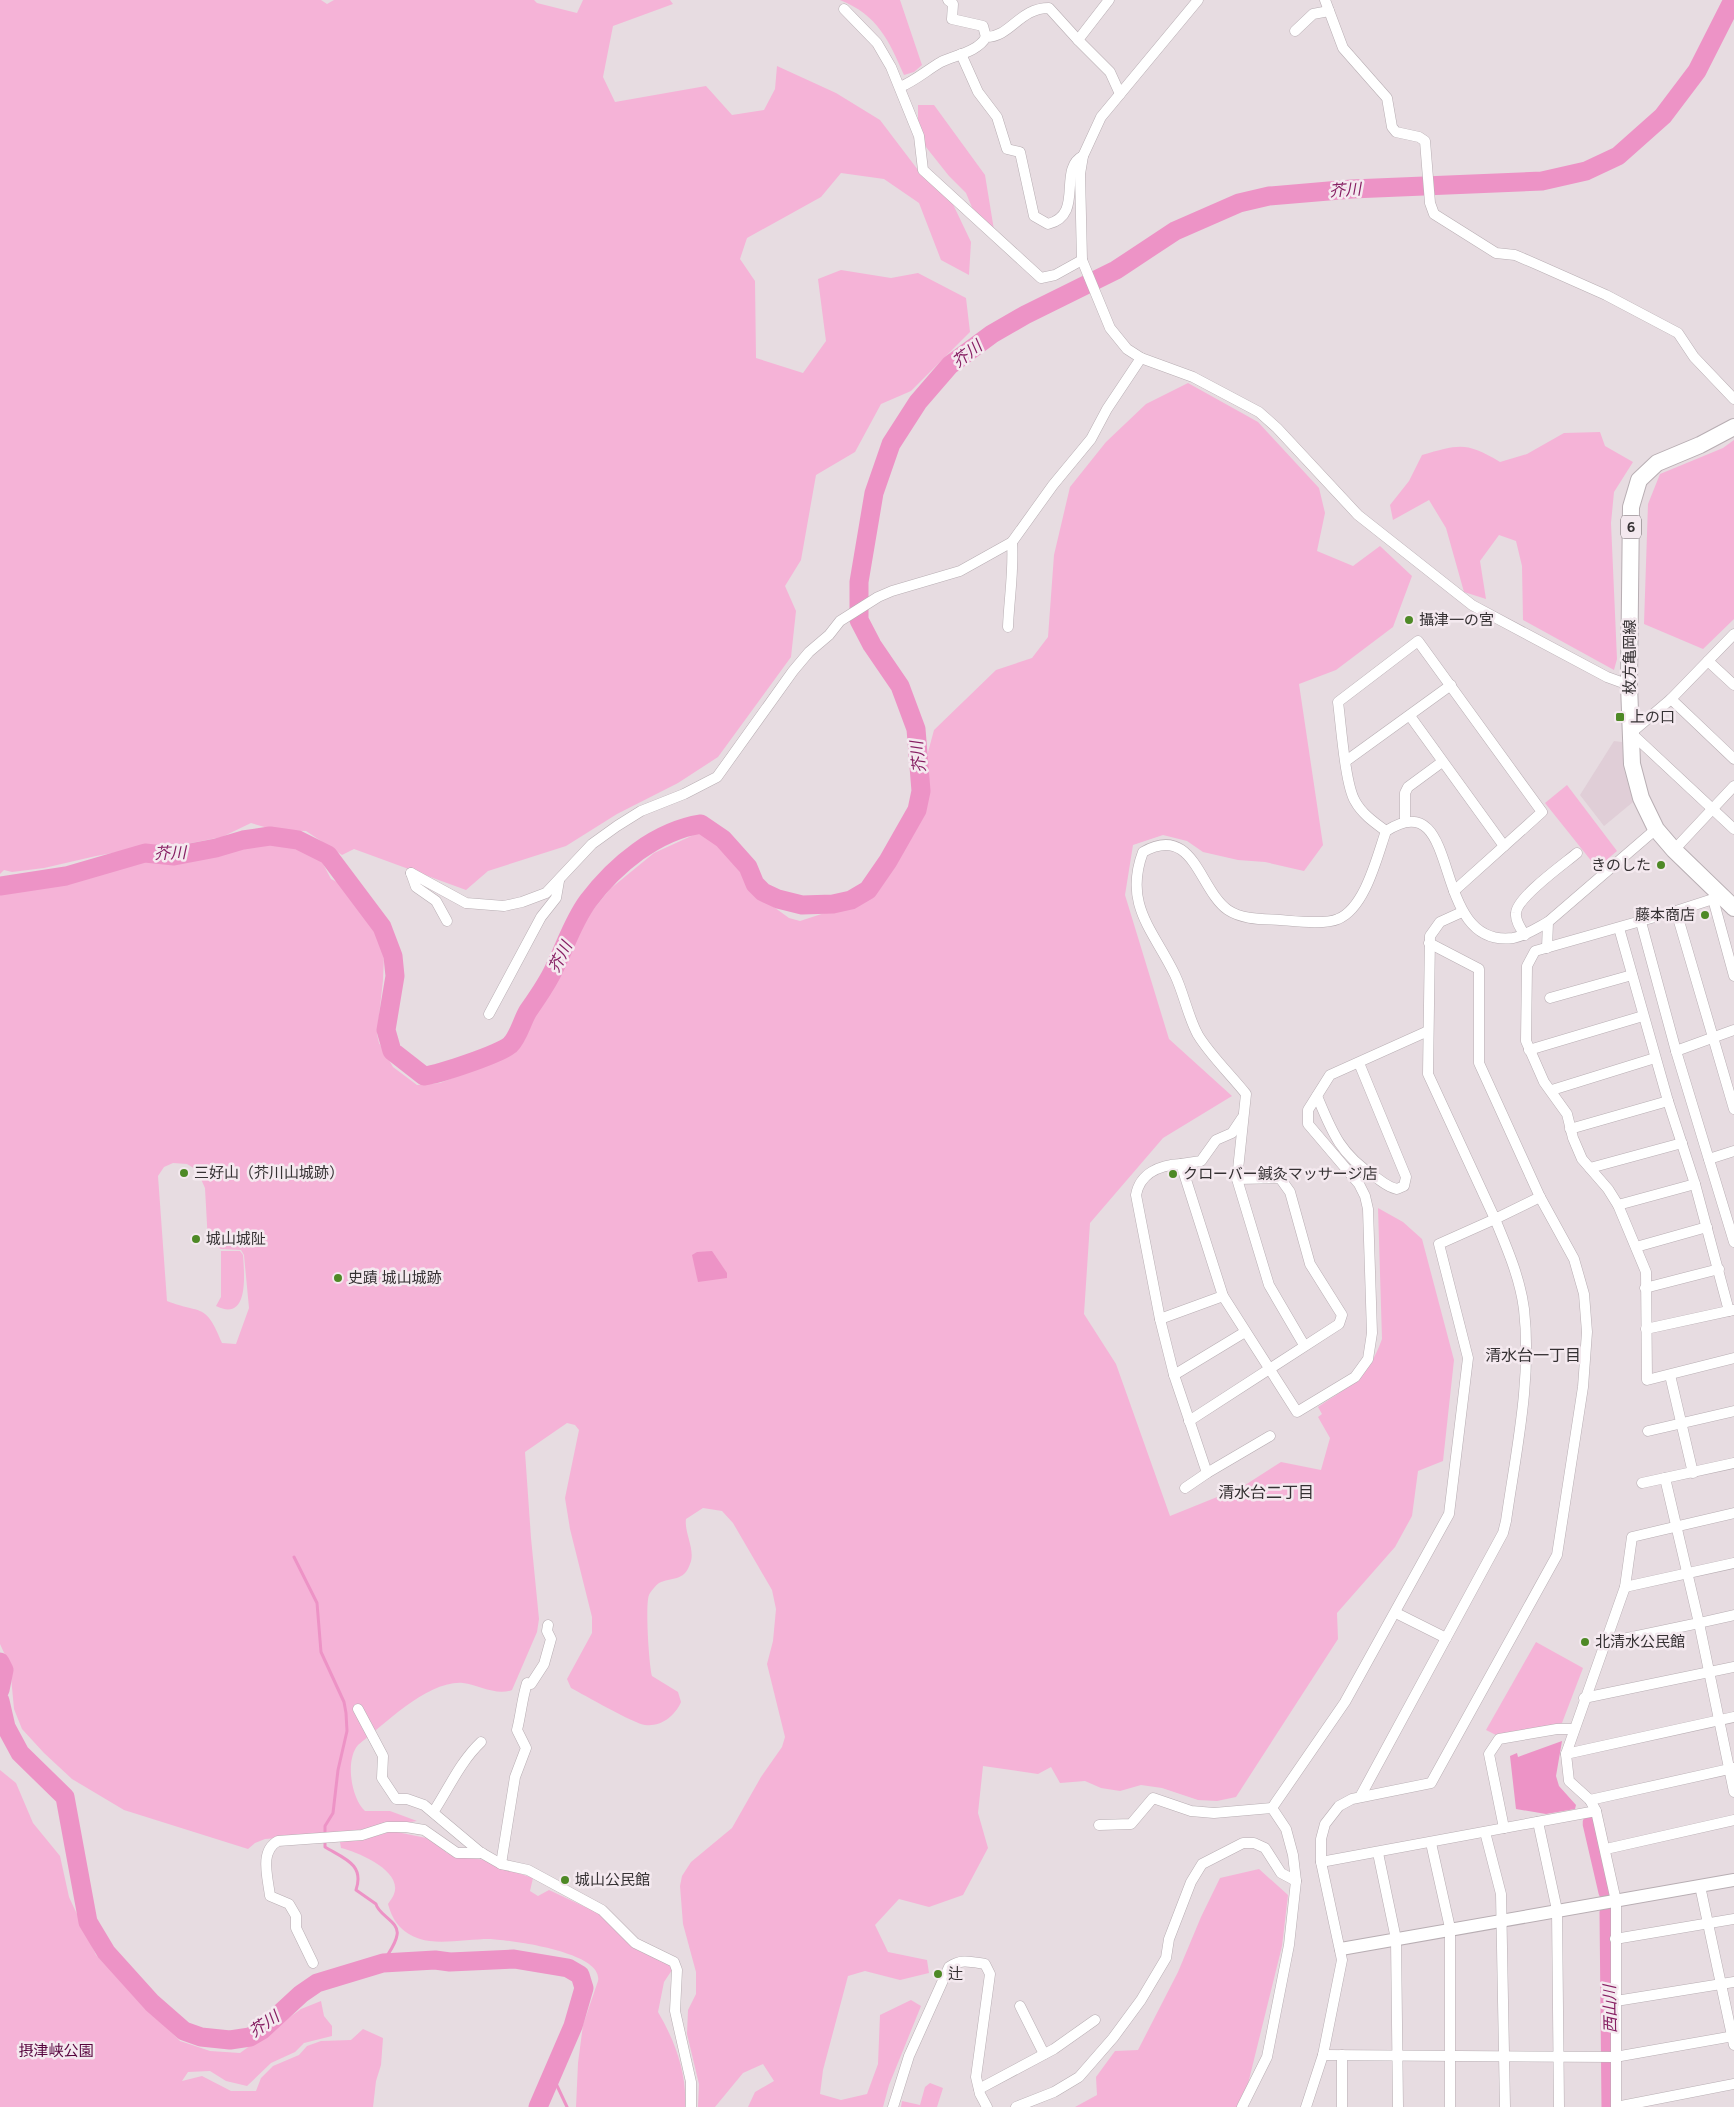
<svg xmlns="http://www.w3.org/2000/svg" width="1734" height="2107" viewBox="0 0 1734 2107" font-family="Figtree,'Noto Sans JP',sans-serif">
  <rect width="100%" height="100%" fill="#e7dce1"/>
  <!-- built -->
  <path fill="#e0ced7" d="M1614 741 1622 742 1624 770 1633 802 1604 826 1580 795Z"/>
  <!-- green -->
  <g fill="#f5b3d7" fill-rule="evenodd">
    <path d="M0 0H321L327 4 334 0H534L537 3 577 13 583 0H670L673 4 613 26 603 77 615 102 706 86 732 115 764 110 775 89 777 66 836 93 880 120 918 170 950 198 971 242 969 275 941 260 919 203 884 179 841 173 821 197 747 238 740 259 755 281 756 358 803 373 826 341 818 279 841 270 891 278 918 273 966 298 970 332 911 391 881 404 855 452 816 475 801 560 785 586 796 611 791 657 718 757 678 783 617 814 566 846 488 871 466 890 354 849 342 855 306 831 275 830 251 823 222 837 186 844 151 846 96 856 44 868 12 872 4 870 0 874Z"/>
    <path d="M840 0H900L922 65 914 72 904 75C889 41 878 15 840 0Z"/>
    <path d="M918 105H934L985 175 994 230 976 217 966 193 949 176 918 137Z"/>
    <path d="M1188 383 1258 422 1319 488 1325 513 1317 551 1353 566 1380 546 1412 576 1393 627 1336 670 1299 684 1323 845 1304 871 1265 862 1238 860 1203 852 1187 841 1163 835 1133 845 1125 895 1169 1039 1232 1096 1163 1138 1090 1223 1084 1314 1116 1364 1170 1516 1242 1487 1281 1462 1321 1470 1330 1438 1318 1417 1322 1414 1318 1407C1351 1385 1368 1378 1382 1339L1378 1208 1403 1222 1422 1239 1454 1360 1443 1461 1418 1471 1412 1516 1395 1547 1337 1613 1338 1639 1236 1797 1217 1801 1198 1800 1162 1788 1141 1785 1120 1791 1101 1788 1085 1781 1060 1783 1051 1767 1038 1774 983 1766 978 1813 988 1848 963 1895 929 1907 899 1899 875 1925 888 1952 927 1960 929 1973 900 1980 865 1971 848 1976 823 2070 820 2094 841 2100 867 2094 878 2064 880 2015 911 2000 921 2006 889 2085 883 2107H748L755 2092 774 2081 763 2064 743 2073 715 2107H698L699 2084 687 2034 688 2010 696 1994V1972L683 1924 680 1886 682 1876 691 1862 732 1828 761 1777 782 1747 785 1737 767 1664 773 1641 776 1609 772 1590 733 1523 722 1511 703 1508 686 1519C684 1533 696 1550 690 1564 684 1582 671 1577 659 1583 656 1585 650 1592 649 1595 645 1605 649 1664 652 1676L678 1692 681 1702C675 1716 661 1727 645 1725 635 1724 584 1695 571 1688L567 1679 592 1633V1617L570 1529 565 1498 579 1430 575 1425 567 1423 525 1452 531 1538 539 1619 537 1632 512 1690C496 1696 479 1685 463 1683 428 1680 384 1725 358 1745 345 1760 351 1798 365 1811H390L417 1821 338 1833 265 1839 255 1843 248 1849 124 1810 72 1779 44 1753 22 1729 14 1709 10 1666 0 1644V892L117 869 135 862 194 857 239 845 286 844 315 854 321 860 331 879 341 884 367 913 381 938 384 954 383 980 377 1034 379 1043 393 1067 417 1085 440 1083 510 1056 526 1033 589 915 610 889 654 853 698 833 714 841 742 874 753 892 789 918 800 921 846 906 870 895 893 870 927 801V756L934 730 996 670 1032 658 1048 637 1054 555 1070 487 1106 442 1146 404ZM173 1163 187 1164 197 1170 205 1188 208 1242 221 1249 241 1250 244 1255 249 1308 236 1344 222 1343C205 1301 202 1315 167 1301L158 1176 164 1167Z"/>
    <path d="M1600 432 1605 446 1633 462 1614 492 1611 523 1617 659 1614 670 1523 620 1522 566 1516 541 1499 535 1480 561 1486 599 1464 592 1446 528 1429 500 1393 520 1390 505 1409 481 1422 455C1459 445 1465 441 1500 462L1527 454 1564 433Z"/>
    <path d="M1734 440V619L1703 649 1644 624 1648 504 1660 474 1723 448Z"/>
    <path d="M1567 785 1617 851 1597 868 1545 803Z"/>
    <path d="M221 1251H240L243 1255C244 1272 250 1323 216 1306L221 1297Z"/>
    <path d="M1536 1642 1583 1668 1562 1723 1496 1735 1486 1730Z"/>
    <path d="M0 1770 16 1783 33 1823 60 1856 69 1897 96 1955 180 2041 210 2051 240 2053 301 2009 321 2001 324 2016 332 2026V2036L304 2043 295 2052 271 2063 247 2086 226 2081 210 2071 188 2072 182 2081 202 2076 231 2091H256L261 2078 273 2066 299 2055 307 2046 321 2041 351 2040 363 2029 383 2038 381 2065 376 2081 373 2107H0Z"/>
    <path d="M392 1831 431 1839 447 1853 465 1858 488 1860 500 1867 533 1878 530 1891 538 1896 549 1890 598 1913 672 1965V1970L664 1982 658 2012C675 2041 687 2073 685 2107H576L578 2063 583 2025 598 1981C604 1952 510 1940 489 1939 470 1939 437 1945 420 1939 402 1933 393 1922 388 1904 390 1901 393 1897 394 1894 403 1871 358 1852 341 1848L340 1842 380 1835Z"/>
    <path d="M1259 1869 1288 1895 1282 1946 1247 2088 1238 2107H1075L1097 2095 1096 2077 1115 2051 1138 2050 1178 1972 1201 1917 1220 1878Z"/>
    <path d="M930 2083 943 2088 937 2107H901L902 2101 920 2105 925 2087Z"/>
  </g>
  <!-- water -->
  <g fill="#ed93c6">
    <path d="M712 1251 727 1273V1278L698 1282 692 1255 697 1252Z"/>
    <path d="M1562 1741 1556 1776 1559 1786 1576 1805 1575 1809 1546 1814 1516 1809 1510 1756 1517 1753 1518 1757Z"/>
  </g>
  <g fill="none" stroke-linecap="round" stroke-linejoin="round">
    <!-- stream -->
    <g stroke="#ed93c6" stroke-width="3">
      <path d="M294 1557 317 1603 321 1652 344 1702 346 1713 347 1731 338 1770 333 1813 325 1826V1847C343 1858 365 1864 356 1890L376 1904C378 1915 400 1922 397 1935 396 1944 387 1955 383 1963"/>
      <path d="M552 2075 567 2107"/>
    </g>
    <!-- river -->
    <g stroke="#ed93c6" stroke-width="19">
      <path d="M0 886 66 876 145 853 174 856 216 848 243 840 270 836 298 840 328 855 382 927 393 956 395 976 386 1030 392 1051 424 1076C440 1074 499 1054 510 1045 518 1038 522 1021 528 1011 537 998 547 984 554 969 565 947 573 921 588 901 615 865 656 831 701 824L723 839 748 867 755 884 763 892 778 899 802 905 833 904 851 900 868 890 888 861 917 810 921 791 916 729 900 686 872 645 859 620V582L874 493 891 444 918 402 950 365 992 334 1025 315 1116 270 1175 231 1239 203 1269 196 1352 189 1542 181 1586 171 1618 156 1663 116 1697 71 1733 0"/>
      <path d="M0 1662 4 1670 0 1690"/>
      <path d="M0 1701 6 1727 20 1753 65 1797 88 1922 106 1952 152 2003 184 2031 201 2037 230 2040 250 2037 262 2030 301 1994 317 1983 383 1963 435 1960 450 1962 514 1959 568 1968 580 1975 584 1988 573 2026 538 2107"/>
      <path d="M1592 1823 1608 1892"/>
      <path d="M1609 1912 1611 2107"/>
    </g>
    <!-- minor casing -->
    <g stroke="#b8aeb3" stroke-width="11">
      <g id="minor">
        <path d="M948 0 953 4 952 19 983 26 986 37"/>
        <path d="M1109 0 1078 40 1110 72 1120 94"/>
        <path d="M1198 0 1101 117 1083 156 1080 174 1082 260 1110 328 1127 349 1141 358 1193 377 1259 412 1277 428 1358 515 1472 605 1607 677 1629 685"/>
        <path d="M1325 0 1343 48 1387 98 1392 127 1396 132 1419 137 1425 141 1430 203 1434 214 1496 253 1515 255 1536 264 1606 295 1678 333 1694 357 1734 399"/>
        <path d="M844 9 877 43 891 67 919 136 923 170 1041 278 1055 275 1082 260"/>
        <path d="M1295 31 1313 14 1329 11"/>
        <path d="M961 54 978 92 997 117 1007 149 1020 152 1034 216 1048 224C1085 215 1057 169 1083 156"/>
        <path d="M900 87C915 81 927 70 941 62 955 55 978 52 986 37 1011 37 1019 8 1049 8L1078 40"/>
        <path d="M1008 627C1009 599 1014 571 1012 542"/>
        <path d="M1734 634 1671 699 1631 733 1734 829"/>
        <path d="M1708 661 1734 685"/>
        <path d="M1671 699 1734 759"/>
        <path d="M1410 716 1504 846"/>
        <path d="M1346 761 1451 685"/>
        <path d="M1405 822V793L1408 787 1442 762"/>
        <path d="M1386 831C1375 823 1362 814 1355 801 1345 784 1341 724 1338 702L1418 641 1542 812 1454 891"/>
        <path d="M1674 850 1734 786"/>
        <path d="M411 873 466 903 504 906 522 902 546 893 592 844 617 826 641 811 684 794 717 777 793 671 809 652 829 635 840 621 878 597 892 591 960 571 1012 542 1053 485 1091 439 1107 409 1141 358"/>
        <path d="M411 873 416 887 436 901 447 921"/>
        <path d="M1719 894 1713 899 1676 911 1535 951 1527 966 1526 1041 1544 1082 1567 1114 1573 1138 1582 1159 1608 1189 1618 1205 1646 1272 1647 1380 1734 1358"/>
        <path d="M1713 899 1734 976"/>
        <path d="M1676 911 1734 1109"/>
        <path d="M1462 912 1440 922 1430 936 1428 1074 1495 1219 1540 1197"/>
        <path d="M1641 922 1676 1051 1734 1242"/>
        <path d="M1619 928 1668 1101 1695 1184 1729 1311"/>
        <path d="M1525 935C1521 929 1515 921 1516 913 1517 897 1564 864 1577 853"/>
        <path d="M1547 948 1548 922 1656 829"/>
        <path d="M1550 998 1632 975"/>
        <path d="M489 1014 541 917 556 898 559 881"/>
        <path d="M1529 1050 1643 1016"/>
        <path d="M1676 1051 1734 1030"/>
        <path d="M1552 1090 1655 1058"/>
        <path d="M1317 1096C1332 1132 1340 1154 1374 1176 1383 1182 1387 1187 1397 1189L1404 1186 1406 1177 1359 1063"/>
        <path d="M1242 1118 1232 1133 1216 1140 1201 1161 1181 1164 1223 1296 1297 1412 1355 1377 1368 1359 1372 1333 1368 1209 1365 1196 1359 1184 1308 1124V1110L1330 1075 1428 1031"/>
        <path d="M1570 1129 1668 1101"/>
        <path d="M1709 1159 1734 1151"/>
        <path d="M1181 1164C1160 1165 1140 1173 1136 1195L1160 1319 1174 1375 1207 1473 1185 1488"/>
        <path d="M1590 1168 1682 1143"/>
        <path d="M1237 1179 1269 1285 1304 1345"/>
        <path d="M1618 1205 1695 1184"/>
        <path d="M1636 1247 1707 1227"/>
        <path d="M1645 1288 1719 1269"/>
        <path d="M1160 1319 1223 1296"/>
        <path d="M1646 1329 1733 1310"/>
        <path d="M1174 1375 1245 1332"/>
        <path d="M1670 1375 1693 1473"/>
        <path d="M1189 1421 1339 1324 1342 1315 1310 1264 1290 1192 1280 1178 1237 1179 1246 1094C1232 1076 1210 1055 1198 1035 1188 1017 1184 994 1175 975 1154 931 1123 905 1143 852 1194 823 1199 890 1228 910 1243 920 1264 919 1280 920 1294 921 1325 925 1338 919 1365 908 1377 857 1386 831 1465 781 1427 949 1513 938 1525 936 1537 928 1548 922"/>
        <path d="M1648 1431 1734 1411"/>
        <path d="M1207 1473 1270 1436"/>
        <path d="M1665 1478 1734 1463"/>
        <path d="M1625 1587 1734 1563"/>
        <path d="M1396 1613 1446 1638"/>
        <path d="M1734 1615 1699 1623 1734 1792"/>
        <path d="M1604 1643 1699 1623 1665 1478 1642 1483"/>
        <path d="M1584 1698 1734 1667"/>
        <path d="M358 1709 383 1756 382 1778 396 1799H407L424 1805 480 1852 501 1864 528 1870 602 1910 635 1943 674 1962 677 1970 675 2011 691 2082V2107"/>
        <path d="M1566 1754 1734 1717"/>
        <path d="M1590 1800 1734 1768"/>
        <path d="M1272 1808 1345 1702 1449 1514 1468 1358 1439 1244 1495 1219C1507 1248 1520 1278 1524 1309 1532 1380 1516 1451 1506 1521L1503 1533 1360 1797"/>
        <path d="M434 1811C449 1788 460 1762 481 1742"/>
        <path d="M1538 1822 1557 1910 1559 2107"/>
        <path d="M1099 1825 1131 1824 1153 1798 1191 1811 1214 1813 1272 1808 1286 1829 1293 1855 1296 1881 1289 1945 1267 2057 1242 2107"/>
        <path d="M1504 1828 1489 1754 1499 1739 1557 1729H1574"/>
        <path d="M1485 1832 1501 1894 1505 2107"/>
        <path d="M1431 1843 1450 1928V2107"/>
        <path d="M1606 1849 1734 1820"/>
        <path d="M1378 1853 1396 1939 1398 2107"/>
        <path d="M1321 1862 1596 1811"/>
        <path d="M501 1864 515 1777 526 1748 517 1730C521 1714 522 1699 527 1683L531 1684 544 1664 551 1639 547 1631 548 1625"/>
        <path d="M1700 1886 1734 2045"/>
        <path d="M1615 1939 1734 1919"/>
        <path d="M313 1963 296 1928V1916L289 1904 270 1896C268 1878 259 1851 278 1841L362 1835 387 1827H406L424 1830 457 1853H482"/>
        <path d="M1616 2001 1734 1982"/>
        <path d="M1020 2006 1044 2054"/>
        <path d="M1323 2055 1615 2057 1734 2036"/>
        <path d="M1342 2055V2107"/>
        <path d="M979 2089 1054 2049 1095 2020"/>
        <path d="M893 2107 909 2056 949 1967C961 1958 972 1962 985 1964L990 1974 976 2077 980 2094 987 2107"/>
        <path d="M1016 2107 1054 2092 1079 2077 1113 2038 1141 2000 1166 1958 1169 1939 1191 1882 1202 1864 1243 1843H1254L1265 1848 1281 1873 1296 1881"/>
        <path d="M1306 2107 1323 2055 1342 1960 1321 1862V1839L1325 1824 1339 1806 1352 1799 1431 1783 1557 1555 1583 1387 1587 1332 1584 1294 1574 1259 1540 1197 1479 1063V969L1429 943"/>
        <path d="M1616 2107V1901L1596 1811 1590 1800 1569 1781 1566 1754 1625 1587 1632 1537 1734 1513"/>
        <path d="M1616 2107 1734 2084"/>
      </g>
    </g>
    <!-- tertiary casing -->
    <g stroke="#b8aeb3" stroke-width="14">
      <path id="tertiary" d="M1341 1949 1734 1880"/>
    </g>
    <!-- primary casing -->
    <g stroke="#b8aeb3" stroke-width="18">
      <path id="primary" d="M1734 427 1700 445 1657 463 1639 480 1631 507 1629 685 1632 764 1641 798 1656 829 1674 850 1734 908"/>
    </g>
    <!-- minor -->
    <use href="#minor" stroke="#fff" stroke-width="10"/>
    <!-- tertiary -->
    <use href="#tertiary" stroke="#fff" stroke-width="12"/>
    <!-- primary -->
    <use href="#primary" stroke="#fff" stroke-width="16"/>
  </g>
  <!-- markers -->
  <g fill="#4e8926" stroke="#f4e9ef" stroke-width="2">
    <circle cx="1409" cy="620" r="5"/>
    <rect x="1615" y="712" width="10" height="10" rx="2.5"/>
    <circle cx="1661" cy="865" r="5"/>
    <circle cx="1705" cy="915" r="5"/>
    <circle cx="184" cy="1173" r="5"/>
    <circle cx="1173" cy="1174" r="5"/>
    <circle cx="196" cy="1239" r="5"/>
    <circle cx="338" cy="1278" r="5"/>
    <circle cx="1585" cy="1642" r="5"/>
    <circle cx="565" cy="1880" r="5"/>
    <circle cx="938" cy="1974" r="5"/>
  </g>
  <g text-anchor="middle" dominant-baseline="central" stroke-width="5" stroke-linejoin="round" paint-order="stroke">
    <!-- shield labels -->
    <rect fill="#f4e9ef" stroke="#6e686b" stroke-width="1" x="1621" y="515.5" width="20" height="23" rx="4"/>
    <g font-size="14" font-weight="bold" fill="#353133">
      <text x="1631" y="527">6</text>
    </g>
    <!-- poi labels -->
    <g font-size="15" fill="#353133" stroke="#f4e9ef" text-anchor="start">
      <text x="1419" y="620">攝津一の宮</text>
      <text x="1630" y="717">上の口</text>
      <text x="1651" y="865" text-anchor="end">きのした</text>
      <text x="1695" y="915" text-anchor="end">藤本商店</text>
      <text x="194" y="1173">三好山（芥川山城跡）</text>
      <text x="1183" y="1174">クローバー鍼灸マッサージ店</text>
      <text x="206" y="1239">城山城阯</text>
      <text x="348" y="1278">史蹟 城山城跡</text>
      <text x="1595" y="1642">北清水公民館</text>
      <text x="575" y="1880">城山公民館</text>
      <text x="948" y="1974">辻</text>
    </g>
    <!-- street labels -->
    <g font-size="15" fill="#353133" stroke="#f4e9ef">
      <text transform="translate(1630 657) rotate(-90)">枚方亀岡線</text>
    </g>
    <!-- park labels -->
    <g font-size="15" fill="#56043d" stroke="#f4e9ef">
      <text x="56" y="2051">摂津峡公園</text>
    </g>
    <!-- water labels -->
    <g font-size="16" font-style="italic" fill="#871f63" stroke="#f4e9ef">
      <text transform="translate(1345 190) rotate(-4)">芥川</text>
      <text transform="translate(967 354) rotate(-38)">芥川</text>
      <text transform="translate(918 757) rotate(-96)">芥川</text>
      <text transform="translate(170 853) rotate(-2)">芥川</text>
      <text transform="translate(560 957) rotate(-63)">芥川</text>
      <text transform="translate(1610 2009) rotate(-91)">西山川</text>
      <text transform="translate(264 2024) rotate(-35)">芥川</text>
    </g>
    <!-- neighbourhood labels -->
    <g font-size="16" fill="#353133" stroke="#f4e9ef">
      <text x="1533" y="1355">清水台一丁目</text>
      <text x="1266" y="1492">清水台二丁目</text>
    </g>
  </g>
</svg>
